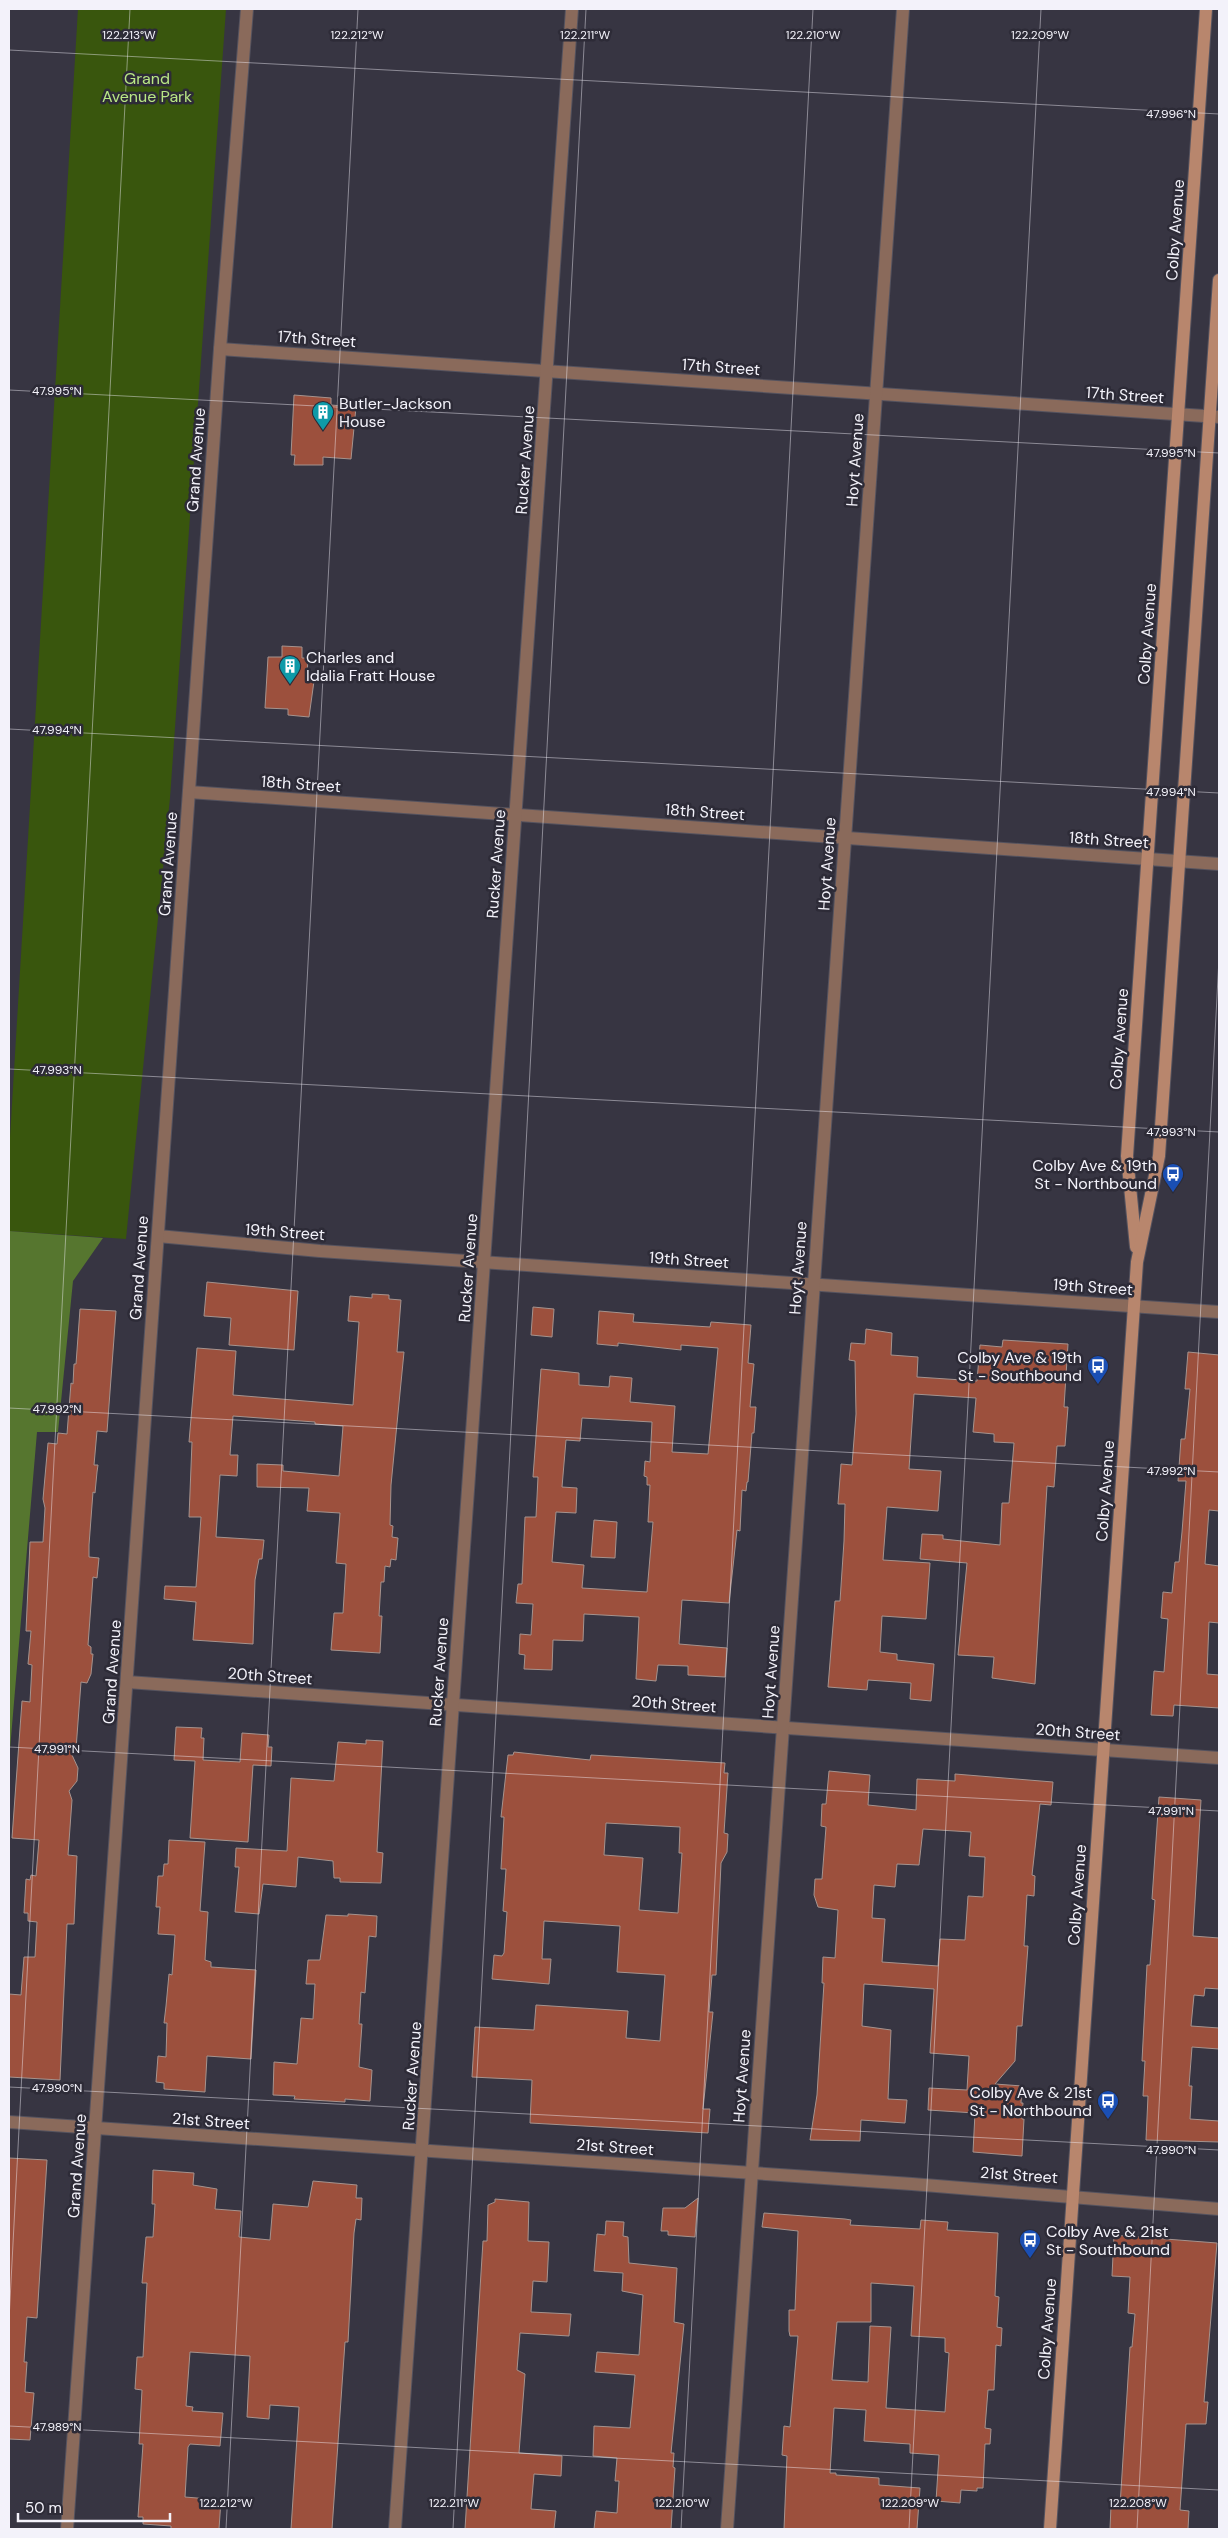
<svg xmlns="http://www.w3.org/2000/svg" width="1228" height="2538" viewBox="0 0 1228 2538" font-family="'DM Sans',sans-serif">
  <rect width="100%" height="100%" fill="#373542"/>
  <!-- green -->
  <path fill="#39560d" d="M78 9H226L170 798 126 1239 9 1231V1154Z"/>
  <!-- forest -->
  <path fill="#56762f" d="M9 1231 103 1238 73 1281 58 1432H37L9 1761Z"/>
  <!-- building -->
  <g fill="#9c503d" stroke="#a5938e" fill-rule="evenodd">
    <path d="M294 395 331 398V405L356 407 351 459 323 457V465H294L295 455H291Z"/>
    <path d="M282 646 302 647V658H308L307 674H315L309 717 288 715V709L265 708 268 657H282Z"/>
    <path d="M207 1282 298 1291 294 1350 229 1345 231 1318 204 1316Z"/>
    <path d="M372 1294 389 1295V1299L401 1300 397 1352H404L391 1485 390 1525 393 1526 392 1537 398 1538 396 1560 391 1559 390 1567 385 1566 384 1582H381L379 1616H382L380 1653 331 1650 334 1613H343L346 1564 336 1563 340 1513 307 1511 309 1488 257 1487V1464L283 1465V1471L339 1476 343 1426 315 1424V1422L233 1416 230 1455H238L237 1476 220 1475 216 1537 264 1540 262 1559H259L255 1580 253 1644 193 1640 196 1602 164 1599 165 1586 196 1587 201 1517H189L192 1442H189L197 1348 236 1351 233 1395 353 1405 359 1322 348 1321 350 1296 372 1298Z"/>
    <path d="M533 1307 554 1309 552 1337 531 1335Z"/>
    <path d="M80 1309 116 1311 107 1432 97 1431 94 1465H98L97 1472 95 1493 93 1492 89 1545V1557L99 1558 97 1578 93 1577 88 1645 91 1647V1654H93L91 1674 87 1683 81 1682 76 1749 72 1755 78 1768 77 1781 69 1791 72 1800 68 1855 77 1856 74 1924H67L60 2080 9 2077V1994L21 1995 24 1957H35L37 1922 28 1921V1913H24L26 1879 30 1880 31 1875 36 1876 39 1840 12 1838 22 1701 30 1702 32 1665 28 1664 31 1631H26L30 1542H43L45 1508 43 1499 48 1443 57 1444 58 1433 67 1434 71 1383 73 1384 74 1364H76Z"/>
    <path d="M599 1311 634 1314 633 1322 710 1327 711 1322 751 1325 748 1363 754 1364 750 1407H756L754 1433H752L748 1482H747L746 1491 742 1490 740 1531 737 1530 729 1603 682 1600 679 1644 727 1648 725 1677 688 1675V1666L658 1665 656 1681 636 1679 639 1617 584 1614 583 1641 553 1640 552 1670 524 1669 525 1655 519 1654 520 1634 531 1635 533 1604 516 1603 518 1584H522L525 1517H536L538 1477H533L541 1369 579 1373V1385L609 1387 610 1376 632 1378 630 1402 675 1406 672 1452 708 1454 718 1348 681 1345V1350L618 1343V1346L597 1344ZM582 1418 652 1422 650 1462 645 1461 644 1476 647 1477V1485H650L648 1522H653L647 1592 582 1588 584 1565 552 1562 556 1512 576 1513 577 1488 562 1487 566 1440 580 1441Z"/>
    <path d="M866 1329 892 1333 891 1355 918 1357 917 1377 977 1381 980 1345 1002 1347 1003 1340 1068 1344 1064 1407H1068L1065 1446H1057L1054 1487 1047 1486 1035 1684 992 1678 994 1657 958 1655 967 1563 920 1559 922 1534 943 1535V1539L1000 1545 1002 1503H1009L1014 1443 994 1442V1434L973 1432 976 1398 914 1394 909 1469 941 1471 938 1511 887 1507 883 1560 930 1563 926 1619 882 1616 880 1652 897 1654V1660L934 1664 931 1701 910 1699 911 1683 868 1680 867 1690 828 1687 835 1601H840L844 1541 845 1504H838L841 1464 852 1465 856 1414 855 1361 849 1360 851 1343 865 1344Z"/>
    <path d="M1188 1352 1219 1355V1511L1209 1510 1205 1564 1219 1566V1623L1209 1622 1207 1674 1219 1675V1708L1174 1705 1173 1716 1151 1715 1154 1671 1164 1672 1168 1619 1161 1618 1163 1592 1172 1593 1175 1562H1179L1182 1532 1186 1481H1178L1181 1439H1185L1190 1389H1185Z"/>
    <path d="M594 1520 617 1522 615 1558 591 1557Z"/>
    <path d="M176 1727 202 1728 201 1738H204L203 1760 240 1762 242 1733 269 1735 268 1747H272L271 1766 253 1765 248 1842 190 1838 195 1761 174 1760Z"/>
    <path d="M366 1740 383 1741 377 1852 383 1853 381 1883 340 1882V1878H334L333 1861 298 1857 296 1887 263 1884 259 1914 235 1912 239 1867H235L236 1848 287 1851 291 1778 334 1781 338 1742 366 1744Z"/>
    <path d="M514 1752 590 1760 591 1755 725 1763 724 1773H728L724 1833 728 1834 727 1852 721 1863 716 1975H712L709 2012H713L703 2109H710L708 2133 530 2123 532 2080 472 2077 475 2027 534 2030 536 2005 628 2011 626 2038 660 2041 665 1975 617 1972 620 1926 544 1921 542 1959H551L549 1984 492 1979 494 1955 502 1956 504 1953 507 1912 503 1911 506 1869H501L504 1817H501L508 1755H513ZM606 1823 680 1827 679 1853H682L678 1913 639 1910 643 1858 604 1855Z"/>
    <path d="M829 1771 870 1775 868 1805 916 1810 917 1779 955 1781V1774L1053 1782 1051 1805 1040 1804 1032 1875 1035 1876 1034 1896 1027 1895 1024 1946H1028L1022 2026H1017L1015 2061 995 2084 1022 2086 1021 2103H1023L1022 2119H1024L1022 2156 973 2152 975 2113 928 2110 929 2088 967 2090 969 2056 930 2053 934 1989 864 1984 862 2026 891 2030 888 2099 907 2100 905 2123 861 2120 860 2141 810 2140 817 2095 824 1983H822L823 1957 835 1958 838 1910 818 1907 814 1895 815 1879H822L826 1827 821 1826 822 1804H826ZM923 1829 971 1832 969 1856 985 1857 983 1897 968 1896 965 1940 940 1939 938 1966 882 1962 885 1919 872 1918 874 1885 895 1887 897 1864 919 1865Z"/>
    <path d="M1159 1797 1201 1800 1193 1936 1219 1938V1989L1205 1988 1204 1996 1194 1995 1191 2026 1219 2028V2049L1192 2047 1189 2086H1192L1190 2119 1219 2121V2142L1146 2140 1148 2096H1143L1145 2061H1142L1147 1965H1150L1155 1900 1152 1899Z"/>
    <path d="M169 1840 205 1842 200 1911 208 1912 205 1960 211 1962V1967L256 1970 251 2059 207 2056 205 2092 164 2089V2083L156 2082 158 2056 166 2057 167 2023H164L166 2006 169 1974 172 1975 175 1935 158 1934 160 1907H156L158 1876H163L164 1864H168Z"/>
    <path d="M348 1914 377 1916 376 1937 369 1936 365 1993 361 1992 359 2024H362L359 2067 372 2070 370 2101 345 2099V2102L294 2099 295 2096 273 2095 274 2062 297 2064 301 2018 313 2019 315 1984H306L308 1960H320L326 1915 348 1916Z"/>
    <path d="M9 2158 47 2160 37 2318 27 2317 24 2362H27L25 2392 34 2393 30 2440 9 2439Z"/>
    <path d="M153 2170 194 2173 193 2185 217 2189 215 2209 241 2211 239 2237 270 2240 273 2204 308 2207 313 2181 357 2185 356 2198H362L361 2220 356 2219 354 2233 348 2342H345L332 2529H291L299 2407 270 2405 269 2419 247 2417 250 2356 190 2352 186 2406 193 2407 192 2411 223 2413 220 2446 190 2444 188 2447 185 2497 221 2500 219 2529H171V2526L143 2524V2517H138L143 2444H139L142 2390 135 2389 137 2357H143L147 2283H142L146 2237H153L155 2204H152Z"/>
    <path d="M698 2198 695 2237 668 2235V2231H661L663 2208H685Z"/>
    <path d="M495 2199 529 2202 528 2241 549 2242 547 2282 533 2281 531 2312 571 2314 569 2336 520 2333 517 2370 525 2374 519 2453 562 2456 561 2476 534 2474 531 2509 556 2511 554 2529H465L483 2241H487L488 2205 495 2202Z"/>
    <path d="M764 2213 845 2219 851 2220 850 2225 920 2229 921 2220 948 2222 947 2230 998 2233 995 2296 999 2297 997 2327 1002 2328 1001 2346 996 2345 994 2390H988L985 2428 991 2429 990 2444H985L983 2488H977V2491L961 2490 960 2503 936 2501 939 2455 910 2453V2444L864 2441 866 2410 834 2408 830 2473H836V2475L879 2478V2485L920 2488 917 2529H784L787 2456 782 2455 784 2426 790 2427 798 2336H790L789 2331V2310H795L798 2231 762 2227ZM871 2283 914 2286 911 2336 945 2338V2352L949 2353 945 2412 886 2408 891 2327 870 2326 868 2382 832 2380 837 2322H871Z"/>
    <path d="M606 2221 624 2222 623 2236 628 2237 629 2263 677 2268 674 2322 684 2324 671 2453H674L673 2467 675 2468 671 2529H594L596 2511 617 2513 619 2481H615L617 2458 593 2456 594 2426 630 2428 635 2375 595 2372 597 2352 639 2355 643 2295 622 2291 623 2273 594 2271 597 2234 605 2235Z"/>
    <path d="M1114 2235 1217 2243 1204 2402H1208L1206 2424H1186L1180 2510 1189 2511 1188 2529H1110L1111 2506H1120L1130 2347H1132L1135 2314 1128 2313 1130 2277 1112 2276Z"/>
  </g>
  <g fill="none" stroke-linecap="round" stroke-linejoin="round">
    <!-- minor casing -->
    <g stroke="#55535f" stroke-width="14">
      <g id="minor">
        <path d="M220 349 1219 417"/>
        <path d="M189 792 1219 864"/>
        <path d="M127 1682 1219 1758"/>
        <path d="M9 2122 912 2184 1219 2209"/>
      </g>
    </g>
    <!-- tertiary casing -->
    <g stroke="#55535f" stroke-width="14">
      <g id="tertiary">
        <path d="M158 1236 320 1251 1219 1312"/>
        <path d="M67 2529 220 349 247 9"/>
        <path d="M395 2529 572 9"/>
        <path d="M727 2529 903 9"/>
      </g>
    </g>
    <!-- secondary casing -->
    <g stroke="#55535f" stroke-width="14">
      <g id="secondary">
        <path d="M1136 1247 1127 1156 1206 9"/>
        <path d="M1050 2529 1137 1262 1159 1156 1219 280"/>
      </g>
    </g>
    <!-- minor -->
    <use href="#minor" stroke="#8a6a5b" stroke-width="12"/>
    <!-- tertiary -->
    <use href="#tertiary" stroke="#8a6a5b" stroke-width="12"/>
    <!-- secondary -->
    <use href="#secondary" stroke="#b8866d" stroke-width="12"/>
  </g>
  <!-- ticks -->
  <path fill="none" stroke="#f3f2fa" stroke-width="1" stroke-opacity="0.45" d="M9 50 1219 114M9 390 1219 453M9 729 1219 793M9 1069 1219 1132M9 1408 1219 1472M9 1747 1219 1811M9 2087 1219 2150M9 2320 130 9M9 2426 1219 2490M226 2529 358 9M453 2529 586 9M681 2529 813 9M909 2529 1041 9M1137 2529 1219 958"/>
  <!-- icons -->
  <defs>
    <g id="building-pin" transform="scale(1.125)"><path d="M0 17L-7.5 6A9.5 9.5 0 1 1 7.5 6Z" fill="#0f9aa8" stroke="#2d2b37"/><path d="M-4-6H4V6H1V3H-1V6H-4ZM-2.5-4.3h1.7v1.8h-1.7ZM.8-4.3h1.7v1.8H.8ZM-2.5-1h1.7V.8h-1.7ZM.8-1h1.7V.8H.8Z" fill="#fff"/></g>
    <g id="bus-pin" transform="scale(1.125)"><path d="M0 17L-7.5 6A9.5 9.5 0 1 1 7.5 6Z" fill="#1a4fb4" stroke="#2d2b37"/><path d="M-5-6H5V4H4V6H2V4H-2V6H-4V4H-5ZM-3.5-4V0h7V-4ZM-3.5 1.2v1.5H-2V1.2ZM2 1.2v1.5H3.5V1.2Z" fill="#fff"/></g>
  </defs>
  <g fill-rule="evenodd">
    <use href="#building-pin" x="323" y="412"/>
    <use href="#building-pin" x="290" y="666"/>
    <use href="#bus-pin" x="1173" y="1174"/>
    <use href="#bus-pin" x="1098" y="1366"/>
    <use href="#bus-pin" x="1108" y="2101"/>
    <use href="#bus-pin" x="1030" y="2240"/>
  </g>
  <g text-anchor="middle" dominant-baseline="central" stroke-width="5" stroke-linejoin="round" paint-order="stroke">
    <!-- park labels -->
    <g font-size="16" fill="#b9e785" stroke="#2d2b37">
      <text x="147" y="78">Grand<tspan x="147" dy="18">Avenue Park</tspan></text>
    </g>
    <!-- street labels -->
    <g font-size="16" fill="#f3f2fa" stroke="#2d2b37">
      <text transform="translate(1175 230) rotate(-86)">Colby Avenue</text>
      <text transform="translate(317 339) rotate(4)">17th Street</text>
      <text transform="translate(721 367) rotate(4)">17th Street</text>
      <text transform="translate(1125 395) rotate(4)">17th Street</text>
      <text transform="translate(196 460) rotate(-86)">Grand Avenue</text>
      <text transform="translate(525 460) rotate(-86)">Rucker Avenue</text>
      <text transform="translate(855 460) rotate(-86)">Hoyt Avenue</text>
      <text transform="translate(1147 634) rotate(-86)">Colby Avenue</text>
      <text transform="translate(301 784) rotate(4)">18th Street</text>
      <text transform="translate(705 812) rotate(4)">18th Street</text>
      <text transform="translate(1109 840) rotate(4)">18th Street</text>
      <text transform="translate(168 864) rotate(-86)">Grand Avenue</text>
      <text transform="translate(496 864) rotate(-86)">Rucker Avenue</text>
      <text transform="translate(827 864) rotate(-86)">Hoyt Avenue</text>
      <text transform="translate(1119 1039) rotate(-86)">Colby Avenue</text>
      <text transform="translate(285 1232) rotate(4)">19th Street</text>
      <text transform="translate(689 1260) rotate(4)">19th Street</text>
      <text transform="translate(139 1268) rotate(-86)">Grand Avenue</text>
      <text transform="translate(468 1268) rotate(-86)">Rucker Avenue</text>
      <text transform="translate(798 1268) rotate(-86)">Hoyt Avenue</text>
      <text transform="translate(1093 1287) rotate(4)">19th Street</text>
      <text transform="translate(1105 1491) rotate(-86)">Colby Avenue</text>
      <text transform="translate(112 1672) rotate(-86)">Grand Avenue</text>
      <text transform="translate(439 1672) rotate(-86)">Rucker Avenue</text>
      <text transform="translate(771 1672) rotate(-86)">Hoyt Avenue</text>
      <text transform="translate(270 1676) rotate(4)">20th Street</text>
      <text transform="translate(674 1704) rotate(4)">20th Street</text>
      <text transform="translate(1078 1732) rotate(4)">20th Street</text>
      <text transform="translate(1077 1895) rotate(-86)">Colby Avenue</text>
      <text transform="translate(412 2076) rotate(-86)">Rucker Avenue</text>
      <text transform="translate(742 2076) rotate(-86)">Hoyt Avenue</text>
      <text transform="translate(211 2121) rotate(4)">21st Street</text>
      <text transform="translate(615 2147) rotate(4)">21st Street</text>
      <text transform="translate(77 2166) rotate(-86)">Grand Avenue</text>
      <text transform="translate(1019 2175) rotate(4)">21st Street</text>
      <text transform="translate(1047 2329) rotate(-86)">Colby Avenue</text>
    </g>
    <!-- poi labels -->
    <g font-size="16" fill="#f3f2fa" stroke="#2d2b37" text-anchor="start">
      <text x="339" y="403">Butler-Jackson<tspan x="339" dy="18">House</tspan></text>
      <text x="306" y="657">Charles and<tspan x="306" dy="18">Idalia Fratt House</tspan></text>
      <text x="1157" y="1165" text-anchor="end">Colby Ave &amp; 19th<tspan x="1157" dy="18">St - Northbound</tspan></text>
      <text x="1082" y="1357" text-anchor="end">Colby Ave &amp; 19th<tspan x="1082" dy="18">St - Southbound</tspan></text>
      <text x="1092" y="2092" text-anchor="end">Colby Ave &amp; 21st<tspan x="1092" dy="18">St - Northbound</tspan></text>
      <text x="1046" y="2231">Colby Ave &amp; 21st<tspan x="1046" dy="18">St - Southbound</tspan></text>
    </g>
  </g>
  <g font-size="12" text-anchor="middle" fill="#f3f2fa" stroke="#2d2b37" stroke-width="5" stroke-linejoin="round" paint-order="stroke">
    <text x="129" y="39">122.213°W</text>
    <text x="357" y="39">122.212°W</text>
    <text x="585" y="39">122.211°W</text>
    <text x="813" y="39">122.210°W</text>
    <text x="1040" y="39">122.209°W</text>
    <text x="1171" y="118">47.996°N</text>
    <text x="57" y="395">47.995°N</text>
    <text x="1171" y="457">47.995°N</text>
    <text x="57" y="734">47.994°N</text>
    <text x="1171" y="796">47.994°N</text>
    <text x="57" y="1074">47.993°N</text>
    <text x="1171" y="1136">47.993°N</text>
    <text x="57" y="1413">47.992°N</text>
    <text x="1171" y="1475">47.992°N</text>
    <text x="57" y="1753">47.991°N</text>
    <text x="1171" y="1815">47.991°N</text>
    <text x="57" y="2092">47.990°N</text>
    <text x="1171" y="2154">47.990°N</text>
    <text x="57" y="2431">47.989°N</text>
    <text x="226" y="2507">122.212°W</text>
    <text x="454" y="2507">122.211°W</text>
    <text x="682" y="2507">122.210°W</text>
    <text x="910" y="2507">122.209°W</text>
    <text x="1138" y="2507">122.208°W</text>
  </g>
  <!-- border -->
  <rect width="1228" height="2538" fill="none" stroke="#f3f2fa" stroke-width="20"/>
  <!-- scale -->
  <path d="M18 2513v8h152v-8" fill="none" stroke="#f3f2fa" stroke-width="2.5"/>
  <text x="25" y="2513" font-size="15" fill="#f3f2fa" stroke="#2d2b37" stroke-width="4" paint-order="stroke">50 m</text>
</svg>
